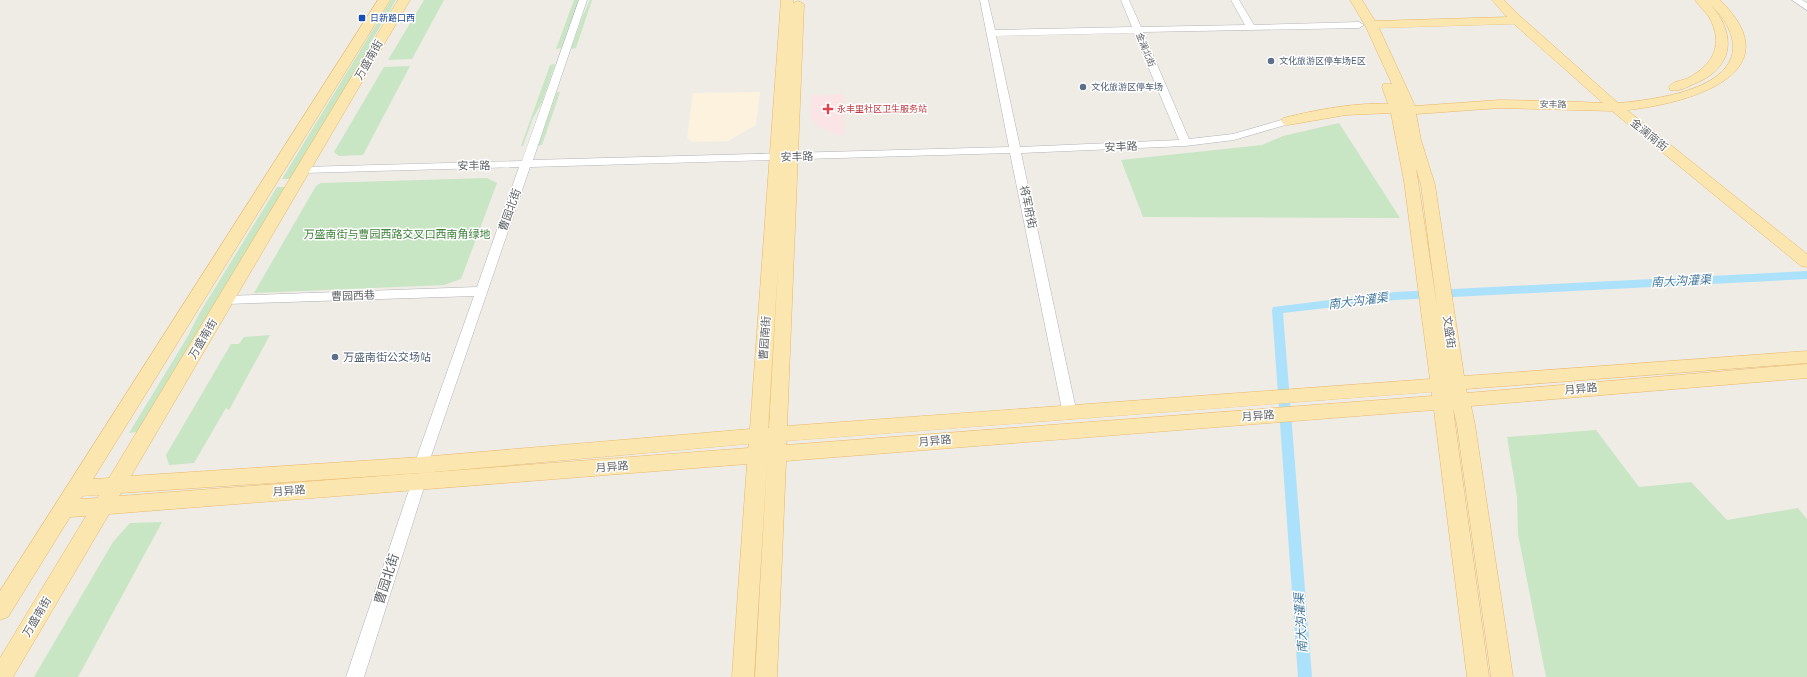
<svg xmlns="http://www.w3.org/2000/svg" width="1807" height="677" viewBox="0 0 1807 677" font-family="'Varela Round','Noto Sans SC',sans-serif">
  <rect width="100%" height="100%" fill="#efece6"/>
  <!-- commercial -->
  <path fill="#fcf2de" d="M760 92 756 125 728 141 692 142 687 138 693 93Z"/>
  <!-- medical -->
  <path fill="#fae4e5" d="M845 94 844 135H836L811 122V95Z"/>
  <!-- green -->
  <g fill="#c8e5c4">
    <path d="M391 0H396L372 40 367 52 290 179H282Z"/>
    <path d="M424 0H444L412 59 388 60Z"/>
    <path d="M574 0H578L561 48 556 49Z"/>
    <path d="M590 0H592L576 48 571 49 582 18Z"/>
    <path d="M555 64 542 102 533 118 523 146H521L550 65Z"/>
    <path d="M410 66 363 155 339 156 334 152 384 67Z"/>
    <path d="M557 92H560L542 145 538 146Z"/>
    <path d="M1339 123 1400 218 1143 217 1121 160 1262 145 1283 136Z"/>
    <path d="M487 178 497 183 461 279 444 285 254 293 316 186 321 183Z"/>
    <path d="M277 187H286L137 432 129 433 188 336 199 314Z"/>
    <path d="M270 335 229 410 226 408 194 463 169 465 166 455 231 344H239L244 337Z"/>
    <path d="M1596 430 1639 487 1691 482 1727 520 1798 508 1807 519V677H1546L1518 534 1517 497 1507 437Z"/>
    <path d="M162 522 78 677H34L113 542 130 523Z"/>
  </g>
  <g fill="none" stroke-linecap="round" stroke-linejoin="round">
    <!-- canal -->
    <path fill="#abe1fa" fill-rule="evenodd" d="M1807 271V279L1395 300 1283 313 1312 677H1298L1272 310 1273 307 1395 292Z"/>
    <!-- minor casing -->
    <g stroke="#b1b4b8" stroke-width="1">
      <g id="minor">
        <path d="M579 0H587L533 160 1009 147 980 0H988L995 30 1132 27 1121 0H1129L1141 27 1245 25 1231 0H1239L1254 25 1359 22 1364 25 1359 28 1143 32 1189 139 1233 134 1288 118 1293 121 1292 123 1234 140 1185 146 1021 153 1077 414 1075 418 1070 419 1065 418 1063 414 1010 153 530 167 428 465 426 469 421 471 416 469 414 465 474 296 226 304 222 303 220 300 222 297 226 296 477 287 519 167 304 173 299 170 304 167 522 161ZM1134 33 1179 140 1020 147 996 36Z"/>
        <path d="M1792 0H1802L1807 3V10Z"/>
        <path d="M419 475 424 477 426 481 364 677H346L412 481 414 477Z"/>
      </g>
    </g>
    <!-- major casing -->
    <g stroke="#eab665" stroke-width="1">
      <path id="major" d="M378 0H390L93 479 109 478 398 0H410L131 476 421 457 750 429 781 0H793V3L798 1 804 4 787 426 1430 379 1404 181 1391 113 1346 115 1288 125 1283 124 1281 121 1283 118C1315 110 1356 102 1388 104L1382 87 1383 84H1392L1365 25 1350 0H1362L1375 21 1507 17 1492 0H1504L1521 17 1618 103C1650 100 1736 91 1733 44 1731 28 1722 16 1711 5 1737 35 1734 68 1694 84 1687 87 1679 92 1670 90L1669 87C1672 81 1682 81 1688 78 1714 64 1724 44 1709 17 1705 11 1699 6 1695 0H1720C1796 75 1685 104 1627 110L1807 254V267L1801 266 1612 111 1500 108 1416 114 1421 140 1435 185 1464 376 1807 351V363L1466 389 1467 393 1807 364V378L1471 406 1475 425 1513 677H1491L1457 425 1453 408 1489 677H1467L1434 410 786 461 777 677H755L767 462 754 677H732L747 464 109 514 13 677H0V658L86 516 70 517 8 617 0 620V591ZM1514 24 1603 103 1559 101 1500 100 1415 106 1379 28ZM1416 168 1421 185 1437 306 1418 181ZM778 266 769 428H768ZM1432 392V396L1406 398 786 445 787 441ZM749 444 748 448 119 496 121 493 421 473ZM99 495 97 498 80 499 83 496Z"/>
    </g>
    <!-- minor -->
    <use href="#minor" fill="#fff" fill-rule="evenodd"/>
    <!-- major -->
    <use href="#major" fill="#fbe6b0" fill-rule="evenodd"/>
  </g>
  <!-- markers -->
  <rect fill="#1a4fb4" stroke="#fff" stroke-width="1.5" x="358" y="14" width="8" height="8" rx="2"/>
  <g fill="#5c6f8a" stroke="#fff" stroke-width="1.5">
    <circle cx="1271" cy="61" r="4"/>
    <circle cx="1083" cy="87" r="4"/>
    <circle cx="335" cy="357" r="4"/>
  </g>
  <path fill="#e0444e" stroke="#fff" stroke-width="1.5" d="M826 103h4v4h4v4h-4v4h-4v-4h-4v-4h4z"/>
  <g text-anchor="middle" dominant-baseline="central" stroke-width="3" stroke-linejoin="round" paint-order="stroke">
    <!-- far-transit labels -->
    <g font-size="9" fill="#164399" stroke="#fff" text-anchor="start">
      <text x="370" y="18">日新路口西</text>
    </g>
    <!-- far-street labels -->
    <g font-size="9" fill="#5e6266" stroke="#fff">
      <text transform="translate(1145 50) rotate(68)">金澜北街</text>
      <text transform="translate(1553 105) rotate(1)">安丰路</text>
    </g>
    <!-- far-service labels -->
    <g font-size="9" fill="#4e5e75" stroke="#fff" text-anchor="start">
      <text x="1279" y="61">文化旅游区停车场E区</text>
      <text x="1091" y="87">文化旅游区停车场</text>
    </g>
    <!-- far-health labels -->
    <g font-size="9" fill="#be3a42" stroke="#fff" text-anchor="start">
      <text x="837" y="109">永丰里社区卫生服务站</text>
    </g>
    <!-- street labels -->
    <g font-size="11" fill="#5e6266" stroke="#fff">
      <text transform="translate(369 60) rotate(-60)">万盛南街</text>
      <text transform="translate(1649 135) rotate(39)">金澜南街</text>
      <text transform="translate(1121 147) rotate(-3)">安丰路</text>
      <text transform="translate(797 157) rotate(-2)">安丰路</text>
      <text transform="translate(474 166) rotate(-1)">安丰路</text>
      <text transform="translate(1028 207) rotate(78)">将军府街</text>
      <text transform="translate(510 210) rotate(-70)">曹园北街</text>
      <text transform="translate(353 296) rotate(-2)">曹园西巷</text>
      <text transform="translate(1449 332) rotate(82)">文盛街</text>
      <text transform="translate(765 338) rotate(-86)">曹园南街</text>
      <text transform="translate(203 339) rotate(-59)">万盛南街</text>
      <text transform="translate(1581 389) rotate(-5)">月异路</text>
      <text transform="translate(1258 416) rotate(-4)">月异路</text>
      <text transform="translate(935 441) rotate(-5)">月异路</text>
      <text transform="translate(612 467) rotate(-4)">月异路</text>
      <text transform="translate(289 491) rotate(-4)">月异路</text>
      <text transform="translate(37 617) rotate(-59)">万盛南街</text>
    </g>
    <!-- park labels -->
    <g font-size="11" fill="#3e813a" stroke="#fff">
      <text x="397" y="234">万盛南街与曹园西路交叉口西南角绿地</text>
    </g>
    <!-- service labels -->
    <g font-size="11" fill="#4e5e75" stroke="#fff" text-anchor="start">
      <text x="343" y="357">万盛南街公交场站</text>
    </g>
    <!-- water labels -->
    <g font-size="12" font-style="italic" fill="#42779b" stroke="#fff">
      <text transform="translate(1681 281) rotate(-3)">南大沟灌渠</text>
      <text transform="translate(1358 301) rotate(-7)">南大沟灌渠</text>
      <text transform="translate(1301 623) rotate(-94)">南大沟灌渠</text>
    </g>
    <!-- near-street labels -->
    <g font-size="13" fill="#5e6266" stroke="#fff">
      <text transform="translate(387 579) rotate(-72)">曹园北街</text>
    </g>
  </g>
</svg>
